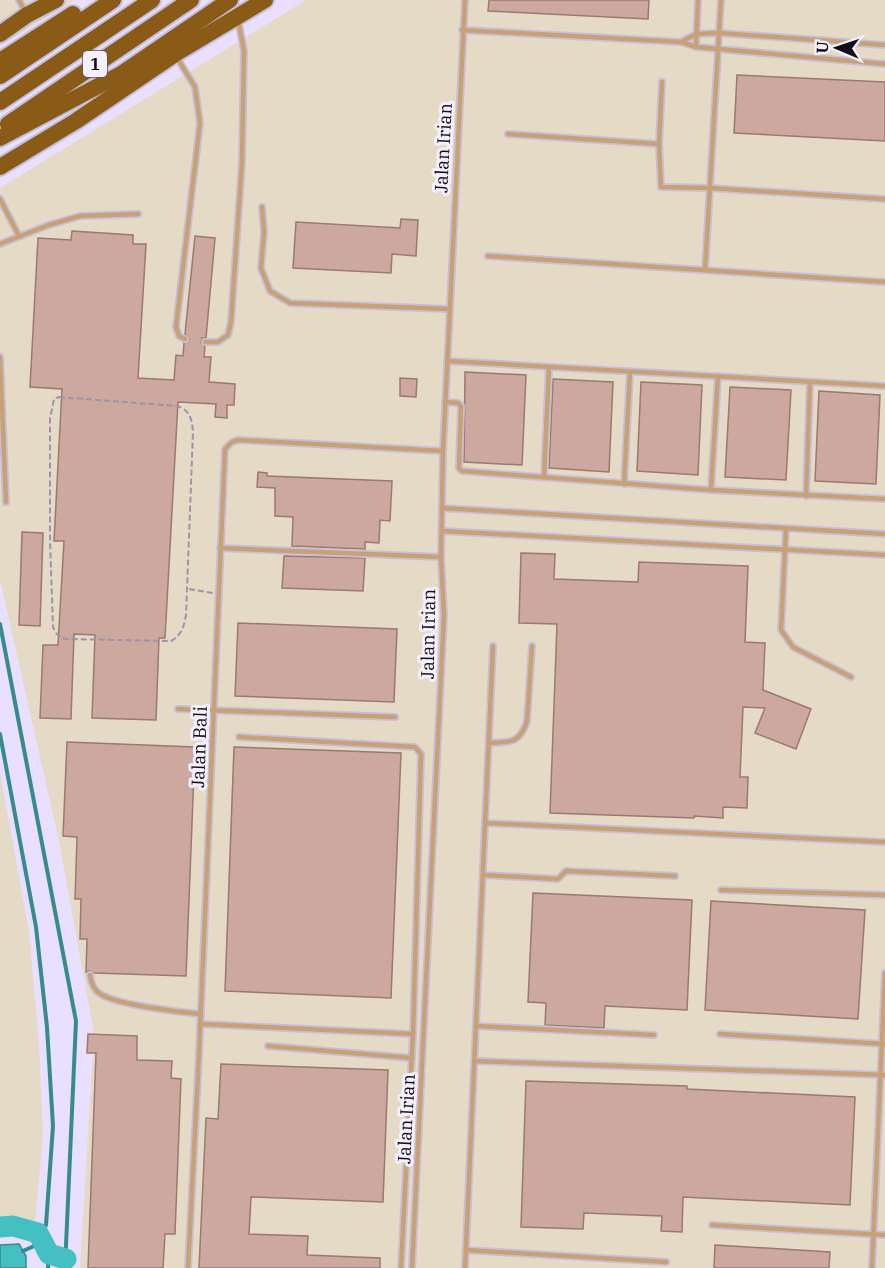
<svg xmlns="http://www.w3.org/2000/svg" width="885" height="1268" viewBox="0 0 885 1268" font-family="'IBM Plex Serif',serif">
  <rect width="100%" height="100%" fill="#e9dfff"/>
  <!-- industrial -->
  <g fill="#e5dac6">
    <path d="M0 0H75L0 46Z"/>
    <path d="M306 0H885V1268H80L94 1034 59 841 0 580V188Z"/>
    <path d="M0 772 29 932 39 1043 43 1136 35 1221H0Z"/>
  </g>
  <!-- water -->
  <path fill="#44c0c3" stroke="#358b90" stroke-width="1.5" d="M19 1244 26 1256V1268H0V1245Z"/>
  <g fill="none" stroke-linecap="round" stroke-linejoin="round">
    <!-- stream -->
    <g stroke="#358b90" stroke-width="4">
      <path d="M0 624 76 1021 65 1268"/>
      <path d="M0 734 36 927 47 1027 53 1126 46 1225 38 1233"/>
      <path d="M23 1251 43 1242"/>
      <path d="M48 1268 49 1254"/>
    </g>
    <!-- river -->
    <path stroke="#44c0c3" stroke-width="21" d="M0 1227 13 1226 38 1233 49 1254 66 1259"/>
  </g>
  <!-- building -->
  <g fill="#cca89f" stroke="#9a7971" stroke-width="1.5">
    <path d="M489 0H649L648 19 488 11Z"/>
    <path d="M737 75 885 82V141L734 133Z"/>
    <path d="M401 219 418 220 416 256 392 254 391 273 293 268 296 222 400 228Z"/>
    <path d="M72 231 133 235V244H146L138 378 174 380 176 355 183 356 184 343 189 339 185 334 195 236 215 238 206 338H202L201 343 205 346 204 357H211L209 382 235 384 234 405H227V418L215 417 216 404 178 402 165 638H159L156 720 92 718 95 635 74 634 71 719 40 718 43 645H58L64 541H54L62 389 30 387 38 238 71 240Z"/>
    <path d="M465 372 526 375 522 465 464 462Z"/>
    <path d="M400 378 417 379 416 397 400 396Z"/>
    <path d="M553 379 613 382 609 472 549 468Z"/>
    <path d="M641 382 702 385 698 475 637 471Z"/>
    <path d="M730 387 791 390 786 480 725 477Z"/>
    <path d="M819 391 880 395 876 484 815 481Z"/>
    <path d="M258 472 267 473V476L392 481 390 521 380 520 379 543 365 542V549L292 546 293 517 275 516V488L257 487Z"/>
    <path d="M22 532 43 533 40 626 19 625Z"/>
    <path d="M521 553 555 554 554 579 638 582 639 562 748 566 745 642 765 643 763 690 811 709 796 749 755 733 765 708 743 707 740 777H748L747 808 723 807V818L694 816V818L550 813 557 624 519 623Z"/>
    <path d="M284 556 365 558 363 591 282 588Z"/>
    <path d="M238 623 397 629 394 702 235 696Z"/>
    <path d="M67 742 195 747 186 976 94 973 90 971 86 972 87 939H80L81 899H75L77 837 63 836Z"/>
    <path d="M234 747 401 753 391 998 225 991Z"/>
    <path d="M533 893 692 900 687 1010 605 1006 604 1028 545 1025 546 1003 528 1002Z"/>
    <path d="M711 901 865 910 858 1019 705 1010Z"/>
    <path d="M88 1034 137 1036V1060L172 1061 171 1078 181 1079 175 1234H165L163 1268H88L96 1053H87Z"/>
    <path d="M221 1064 388 1070 383 1202 251 1197 249 1234 308 1236 307 1255 380 1258V1268H199L206 1118 218 1119Z"/>
    <path d="M526 1081 687 1086V1089L855 1097 850 1205 683 1197 682 1232 661 1231 662 1216 584 1213 583 1229 521 1227Z"/>
    <path d="M715 1245 830 1252 829 1268H714Z"/>
  </g>
  <g fill="none" stroke-linecap="round" stroke-linejoin="round">
    <!-- lane casing -->
    <g stroke="#c6beda" stroke-width="8">
      <g id="lane">
        <path d="M19 0 25 11"/>
        <path d="M462 30 681 42 696 47 885 64"/>
        <path d="M681 42 696 34 719 33 885 45"/>
        <path d="M696 47 698 0"/>
        <path d="M176 56 195 87 200 123 176 327 179 336 185 339"/>
        <path d="M662 82 659 144 661 187 710 188 885 199"/>
        <path d="M508 134 659 144"/>
        <path d="M0 199 19 236"/>
        <path d="M262 207 264 232 261 268 270 291 290 303 449 309"/>
        <path d="M0 244 49 225 80 216 138 214"/>
        <path d="M488 256 885 282"/>
        <path d="M705 270 721 0"/>
        <path d="M205 342H218L228 335 231 322 242 162 244 51 238 19"/>
        <path d="M0 357 6 502"/>
        <path d="M447 361 885 386"/>
        <path d="M718 376 711 490 885 499"/>
        <path d="M445 402 458 403 461 406 459 468 462 471 711 490"/>
        <path d="M544 477 549 367"/>
        <path d="M624 484 630 372"/>
        <path d="M806 496 810 382"/>
        <path d="M442 508 885 534"/>
        <path d="M786 529 781 630 793 647 851 677"/>
        <path d="M442 531 885 555"/>
        <path d="M220 548 441 557"/>
        <path d="M178 709 395 717"/>
        <path d="M239 737 415 747 421 754 413 1034 401 1268"/>
        <path d="M489 743C509 742 520 744 527 721L532 646"/>
        <path d="M485 823 885 842"/>
        <path d="M483 875 558 879 566 871 675 876"/>
        <path d="M721 890 885 895"/>
        <path d="M90 975C91 983 94 991 102 995 120 1005 178 1012 201 1014"/>
        <path d="M201 1024 413 1034"/>
        <path d="M476 1026 654 1035"/>
        <path d="M720 1034 885 1044"/>
        <path d="M268 1046 412 1058"/>
        <path d="M474 1061 885 1075"/>
        <path d="M712 1225 885 1235"/>
        <path d="M466 1250 666 1262"/>
        <path d="M188 1268 199 1054 225 449 232 442 238 440 443 451"/>
        <path d="M412 1268 444 615 441 557 443 451 465 0"/>
        <path d="M465 1268 493 646"/>
        <path d="M872 1268 885 973"/>
      </g>
    </g>
    <!-- highway casing -->
    <g stroke="#c6beda" stroke-width="20">
      <g id="highway">
        <path d="M0 34 27 15 56 0"/>
        <path d="M0 61 73 14"/>
        <path d="M0 76 113 0"/>
        <path d="M0 102 152 0"/>
        <path d="M8 124 191 0"/>
        <path d="M0 138 121 74 230 0"/>
        <path d="M0 167 76 121 175 54 265 0"/>
      </g>
    </g>
    <!-- path -->
    <g stroke="#9c94ad" stroke-width="2" stroke-dasharray="6 3" stroke-linecap="butt">
      <path d="M59 397 177 406C190 410 192 419 193 432L186 615C184 626 182 635 171 641L66 639C58 637 56 634 53 627L50 540V419L54 399Z"/>
      <path d="M189 589 213 593"/>
    </g>
    <!-- lane -->
    <use href="#lane" stroke="#c8a275" stroke-width="4.5"/>
    <!-- highway -->
    <use href="#highway" stroke="#8a5b16" stroke-width="16"/>
  </g>
  <g text-anchor="middle" dominant-baseline="central" stroke-width="6" stroke-linejoin="round" paint-order="stroke">
    <!-- shield labels -->
    <rect fill="#f4f0fd" stroke="#55525d" stroke-width="1.5" x="83" y="51" width="24" height="26" rx="4.5"/>
    <g font-size="16" font-weight="bold" fill="#110e18">
      <text x="95" y="64">1</text>
    </g>
    <!-- street labels -->
    <g font-size="18" fill="#110e18" stroke="#f4f0fd">
      <text transform="translate(443 148) rotate(-87)">Jalan Irian</text>
      <text transform="translate(428 634) rotate(-89)">Jalan Irian</text>
      <text transform="translate(199 747) rotate(-88)">Jalan Bali</text>
      <text transform="translate(406 1119) rotate(-87)">Jalan Irian</text>
    </g>
  </g>
  <!-- north arrow -->
  <g transform="translate(837 48) rotate(272)" stroke="#f4f0fd" stroke-width="4.5" paint-order="stroke">
  <path d="M0-4.5L10 22L0 15L-10 22Z" fill="#110e18"/>
  <text y="-9" font-size="16" font-weight="bold" text-anchor="middle" fill="#110e18">U</text>
  </g>
</svg>
